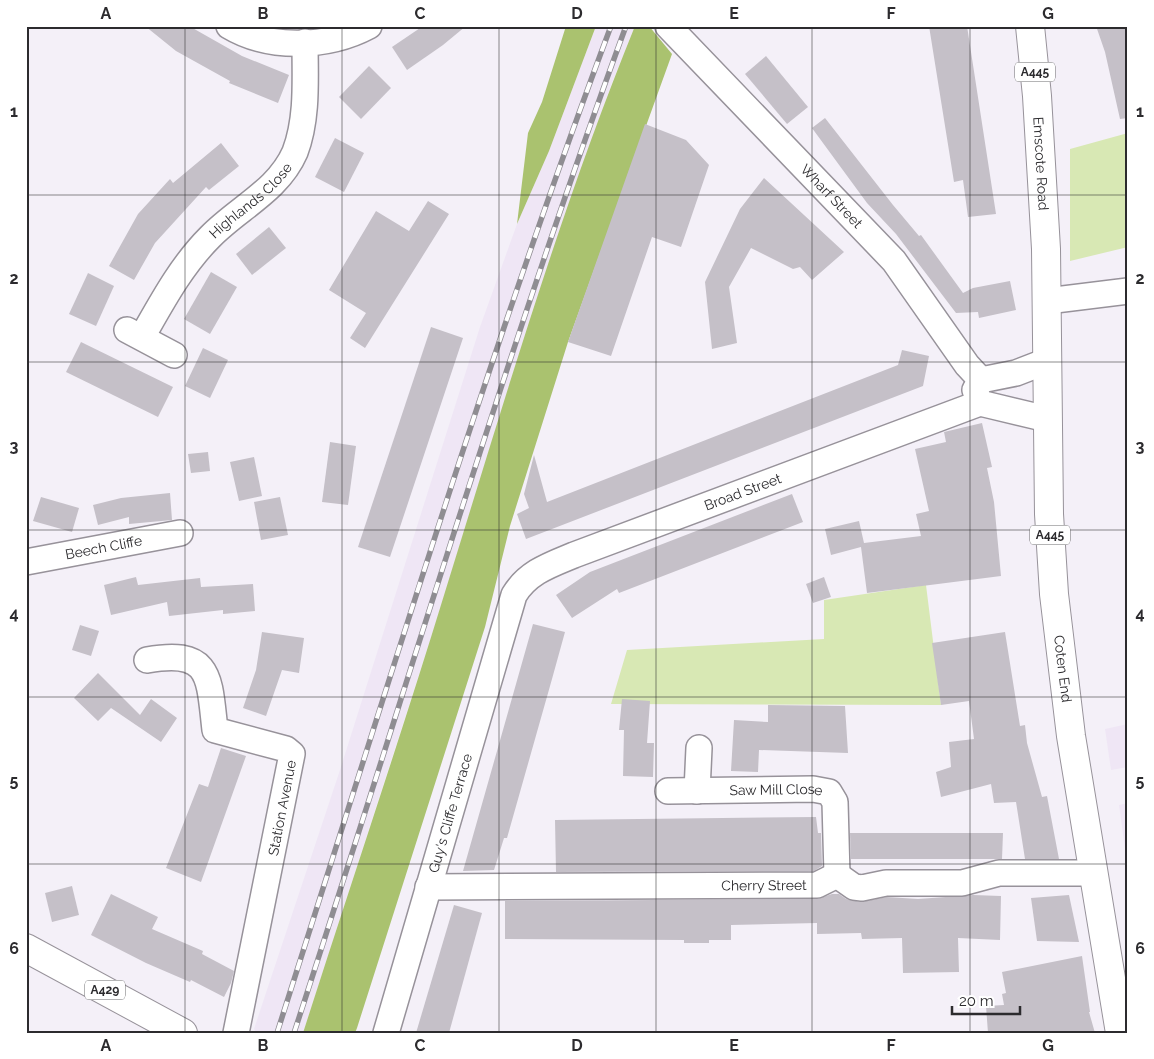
<svg xmlns="http://www.w3.org/2000/svg" width="1154" height="1059" viewBox="0 0 1154 1059" font-family="Raleway,sans-serif">
  <rect width="100%" height="100%" fill="#f4f0f8"/>
  <!-- built -->
  <g fill="#efe6f5">
    <path d="M596 26H631L634 29 612 83 532 312 439 613 303 1033H256L254 1029 340 770 480 327 517 224 549 151Z"/>
    <path d="M1128 724V767L1111 770 1105 729Z"/>
    <path d="M1128 803V871L1119 805Z"/>
  </g>
  <!-- green -->
  <g fill="#d8e8b4">
    <path d="M1128 133V247L1070 261V149Z"/>
    <path d="M926 585 941 705 611 704 627 650 824 639V600Z"/>
  </g>
  <!-- forest -->
  <g fill="#aac26f">
    <path d="M566 26H596L549 151 517 224 528 133 542 102Z"/>
    <path d="M635 26H649L672 54 568 342 510 526 485 627 357 1028 355 1033H303C350 886 400 739 445 592 504 402 560 210 635 26Z"/>
  </g>
  <!-- building -->
  <g fill="#c5c0c8">
    <path d="M145 26H189L242 56 289 75 278 103 229 83 230 81 176 51Z"/>
    <path d="M423 26H466L443 45 407 70 392 47Z"/>
    <path d="M929 26H967L996 214 968 217 963 180 954 182Z"/>
    <path d="M1096 26H1128V118L1120 119 1105 52Z"/>
    <path d="M766 56 808 107 787 124 745 74Z"/>
    <path d="M369 66 391 88 361 119 339 97Z"/>
    <path d="M825 118 893 205 919 236 921 235 963 293 973 288 1010 281 1016 310 979 318 978 312 956 313 896 234 867 203 812 128Z"/>
    <path d="M645 124 686 140 709 165 681 247 652 237 611 356 568 342Z"/>
    <path d="M335 138 364 153 344 192 315 177Z"/>
    <path d="M221 143 239 166 209 190 206 187 155 243 134 280 109 266 138 214 170 179 173 183Z"/>
    <path d="M764 178 844 252 812 280 800 267 793 269 751 248 729 287 737 343 712 349 705 282 740 209Z"/>
    <path d="M428 201 449 214 365 348 350 338 366 313 329 290 376 211 409 231Z"/>
    <path d="M269 227 286 248 252 275 236 254Z"/>
    <path d="M211 272 237 287 210 334 184 319Z"/>
    <path d="M88 273 114 286 96 326 69 314Z"/>
    <path d="M431 327 463 338 390 557 358 547Z"/>
    <path d="M81 342 173 387 158 417 66 372Z"/>
    <path d="M203 348 228 360 210 398 185 386Z"/>
    <path d="M902 350 929 356 923 386 526 539 517 514 529 508 524 494 534 455 547 502 898 365Z"/>
    <path d="M982 423 992 467 987 468 994 502 1001 576 867 593 861 547 831 555 825 529 859 521 864 543 921 536 916 514 929 511 915 449 946 442 944 432Z"/>
    <path d="M330 442 356 446 348 505 322 502Z"/>
    <path d="M208 452 210 471 191 473 188 454Z"/>
    <path d="M254 457 262 496 239 501 230 462Z"/>
    <path d="M170 493 172 520 129 524V517L98 525 93 505 121 498Z"/>
    <path d="M792 494 803 522 619 593 617 589 572 618 556 595 590 572Z"/>
    <path d="M41 497 79 508 72 532 33 521Z"/>
    <path d="M280 497 288 535 261 540 254 502Z"/>
    <path d="M136 577 138 585 200 578 201 587 253 584 255 611 223 614V610L169 616 167 602 111 615 104 585Z"/>
    <path d="M824 577 831 597 813 603 806 584Z"/>
    <path d="M533 624 565 632 552 679 507 838H504L494 870 463 871Z"/>
    <path d="M80 625 99 631 91 656 72 650Z"/>
    <path d="M262 632 304 638 299 673 282 670 266 716 243 708 256 670Z"/>
    <path d="M1005 632 1020 726 1025 725 1027 743 1042 797 1047 796 1059 859H1025L1016 802 994 803 991 784 941 797 936 772 951 767 949 742 974 739 969 701 941 705 932 643Z"/>
    <path d="M98 673 140 715 151 699 177 718 161 742 111 708 98 721 74 698Z"/>
    <path d="M622 699 650 701 647 743H654L653 777 623 776 624 730H619Z"/>
    <path d="M768 705 845 706 848 753 759 750 758 772 731 771 734 720 768 722Z"/>
    <path d="M221 748 246 756 201 882 166 868 199 784 208 787Z"/>
    <path d="M816 817 818 833H821L822 866 814 871 556 872 555 820Z"/>
    <path d="M850 833H1003L1002 859H851Z"/>
    <path d="M72 886 79 915 52 922 45 893Z"/>
    <path d="M111 894 158 917 152 929 203 951 202 954 234 971 231 983 224 997 191 980 190 982 146 963 91 935Z"/>
    <path d="M832 894H839L846 899 861 902 887 897 918 899 973 895 1001 896 1000 940 958 938 959 972 903 973 902 938 862 939 861 933 817 934V923L731 925V940H709V943H684V940L505 939V901L817 899Z"/>
    <path d="M1069 895 1079 942 1037 941 1031 898Z"/>
    <path d="M454 905 482 913 449 1033H416Z"/>
    <path d="M1082 956 1090 1012H1089L1095 1033H988L986 1006 1004 1005 1002 994 1006 993 1002 972Z"/>
  </g>
  <g fill="none" stroke-linecap="round" stroke-linejoin="round">
    <!-- street casing -->
    <g stroke="#97929a" stroke-width="28">
      <g id="street">
        <path d="M229 26C269 50 328 48 369 26"/>
        <path id="s1" d="M668 26 894 261 967 365 981 380"/>
        <path d="M1047 301 1128 291"/>
        <path d="M127 330 174 355"/>
        <path id="s2" d="M142 337C162 302 181 266 210 237 238 208 278 191 295 152 308 118 305 78 305 42"/>
        <path d="M1047 361 1016 373 981 380 975 390 980 403 1047 419"/>
        <path id="s3" d="M26 562 180 533"/>
        <path d="M147 660C212 648 209 678 215 730L286 749 292 754 236 1033"/>
        <path id="s4" d="M668 791 813 789 829 792 835 802 837 875"/>
        <path d="M697 791 699 748"/>
        <path d="M837 875 854 887 862 888 886 883H962L999 873H1093"/>
        <path id="s5" d="M428 887 817 885 837 875"/>
        <path id="s6" d="M386 1033 514 595C528 572 550 565 574 555L980 403"/>
      </g>
    </g>
    <!-- primary casing -->
    <g stroke="#97929a" stroke-width="30">
      <g id="primary">
        <path id="s7" d="M1030 26 1037 96 1046 249 1049 514 1054 594 1071 736 1120 1033"/>
        <path d="M26 948 183 1033"/>
      </g>
    </g>
    <!-- street -->
    <use href="#street" stroke="#fff" stroke-width="25"/>
    <!-- primary -->
    <use href="#primary" stroke="#fff" stroke-width="28"/>
    <!-- rail casing -->
    <g stroke="#8f8d92" stroke-width="5.5">
      <g id="rail">
        <path d="M277 1033C385 696 487 357 611 26"/>
        <path d="M294 1033C404 697 504 358 626 26"/>
      </g>
    </g>
    <!-- rail -->
    <use href="#rail" stroke="#fff" stroke-width="4" stroke-dasharray="11" stroke-linecap="butt"/>
  </g>
  <!-- grid -->
  <path fill="none" stroke="#2c2b2e" stroke-width="1" stroke-opacity="0.55" d="M185 26V1033M342 26V1033M499 26V1033M656 26V1033M812 26V1033M970 26V1033M26 195H1128M26 362H1128M26 530H1128M26 697H1128M26 864H1128"/>
  <g text-anchor="middle" dominant-baseline="central" stroke-width="4" stroke-linejoin="round" paint-order="stroke">
    <!-- shield labels -->
    <g fill="#fff" stroke="#6b6b6d" stroke-width="1">
      <rect x="1015" y="62.5" width="40" height="19" rx="4"/>
      <rect x="1030" y="525.5" width="40" height="19" rx="4"/>
      <rect x="85" y="980.5" width="40" height="19" rx="4"/>
    </g>
    <g font-size="12" font-weight="bold" fill="#2c2b2e">
      <text x="1035" y="72">A445</text>
      <text x="1050" y="535">A445</text>
      <text x="105" y="990">A429</text>
    </g>
    <!-- street labels -->
    <g font-size="14" fill="#2c2b2e" stroke="#fff">
      <text stroke="none"><textPath href="#s7" startOffset="138">Emscote Road</textPath></text>
      <text stroke="none"><textPath href="#s1" startOffset="236">Wharf Street</textPath></text>
      <text stroke="none"><textPath href="#s2" startOffset="176">Highlands Close</textPath></text>
      <text stroke="none"><textPath href="#s6" startOffset="710">Broad Street</textPath></text>
      <text stroke="none"><textPath href="#s3" startOffset="79">Beech Cliffe</textPath></text>
      <text stroke="none"><textPath href="#s7" startOffset="644">Coten End</textPath></text>
      <text stroke="none"><textPath href="#s4" startOffset="108">Saw Mill Close</textPath></text>
      <text transform="translate(282 808) rotate(-79)">Station Avenue</text>
      <text stroke="none"><textPath href="#s6" startOffset="229">Guy's Cliffe Terrace</textPath></text>
      <text stroke="none"><textPath href="#s5" startOffset="336">Cherry Street</textPath></text>
    </g>
  </g>
  <!-- border -->
  <rect width="1154" height="1059" fill="none" stroke="#ffffff" stroke-width="55"/>
  <!-- scale -->
  <path d="M952 1006v8h68v-8" fill="none" stroke="#2c2b2e" stroke-width="2.5"/>
  <text x="959" y="1006" font-size="15" fill="#2c2b2e" stroke="#ffffff" stroke-width="4" paint-order="stroke">20 m</text>
  <rect x="28" y="28" width="1098" height="1004" fill="none" stroke="#2c2b2e" stroke-width="2"/>
  <g font-size="16" text-anchor="middle" font-weight="bold" fill="#2c2b2e">
    <text x="106" y="19">A</text>
    <text x="263" y="19">B</text>
    <text x="420" y="19">C</text>
    <text x="577" y="19">D</text>
    <text x="734" y="19">E</text>
    <text x="891" y="19">F</text>
    <text x="1048" y="19">G</text>
    <text x="14" y="117">1</text>
    <text x="1140" y="117">1</text>
    <text x="14" y="284">2</text>
    <text x="1140" y="284">2</text>
    <text x="14" y="452">3</text>
    <text x="1140" y="452">3</text>
    <text x="14" y="619">4</text>
    <text x="1140" y="619">4</text>
    <text x="14" y="786">5</text>
    <text x="1140" y="786">5</text>
    <text x="14" y="954">6</text>
    <text x="1140" y="954">6</text>
    <text x="106" y="1051">A</text>
    <text x="263" y="1051">B</text>
    <text x="420" y="1051">C</text>
    <text x="577" y="1051">D</text>
    <text x="734" y="1051">E</text>
    <text x="891" y="1051">F</text>
    <text x="1048" y="1051">G</text>
  </g>
</svg>
